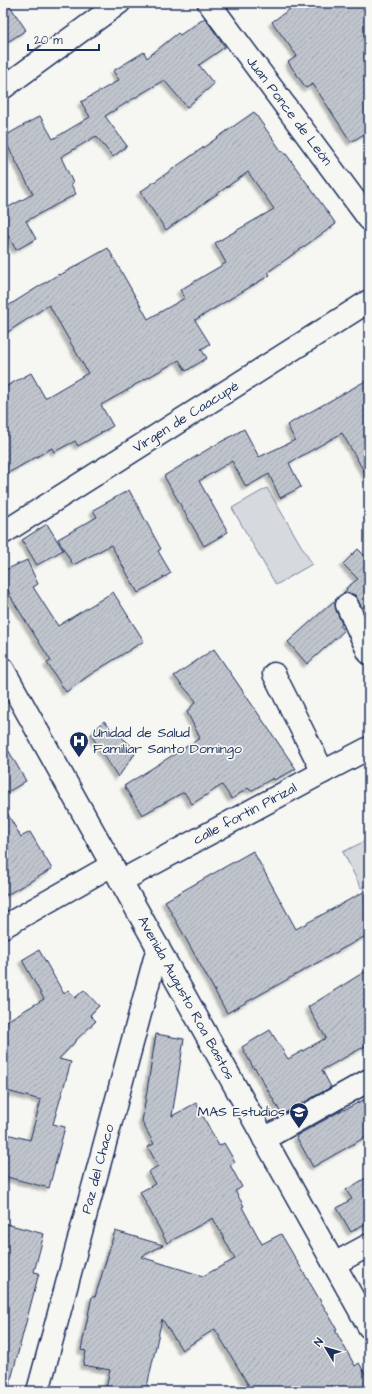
<svg xmlns="http://www.w3.org/2000/svg" width="372" height="1394" viewBox="0 0 372 1394" font-family="'Architects Daughter',sans-serif">
  <defs>
    <pattern id="building-hatch" width="6" height="6" patternUnits="userSpaceOnUse"><rect width="6" height="6" fill="#c0c4cd"/><path d="M-1 1l2-2M0 6l6-6M5 7l2-2" fill="none" stroke="#a4a9b2"/></pattern>
    <filter id="shadow"><feDropShadow dx="-3.5" dy="3.5" stdDeviation="1" flood-color="#0004"/></filter>
  </defs>
  <rect width="100%" height="100%" fill="#f6f6f2"/>
  <filter id="ink" filterUnits="userSpaceOnUse"><feTurbulence type="fractalNoise" baseFrequency=".025" numOctaves="2"/><feDisplacementMap in="SourceGraphic" scale="8" xChannelSelector="R" yChannelSelector="G"/><feConvolveMatrix kernelMatrix="1 2 1 2 8 2 1 2 1" color-interpolation-filters="sRGB"/></filter>
  <g filter="url(#ink)">
    <!-- pitch -->
    <g fill="#d6d9dd" stroke="#78849e">
      <path d="M267 488 312 564 276 585 232 508Z"/>
      <path d="M369 839V883L361 888 343 852Z"/>
    </g>
    <!-- building -->
    <g fill="url(#building-hatch)" stroke="#1b2f5e" filter="url(#shadow)">
      <path d="M3 3H8L26 30 3 45Z"/>
      <path d="M298 3H335L338 8 369 4V131L351 142 313 84 306 88 288 62 297 56 272 22Z"/>
      <path d="M205 18 225 47 199 65 214 84 187 107 164 80 105 116 127 146 113 157 96 136 61 157 73 183 71 184 76 194 26 221 36 239 16 250 3 226V210L33 194 3 137 40 116 53 139 90 117 81 102 119 80 113 71 144 52 147 58 178 33 180 35Z"/>
      <path d="M254 112 282 152 284 151 336 224 268 272 270 275 195 320 210 344 201 349 207 358 186 371 179 360 133 386V387L101 405 113 426 78 446 75 441 54 452 52 448 3 476V388L31 373 45 398 88 373 49 305 3 335V309L59 274 60 275 108 248 148 319 185 298 180 290 226 263 215 243 274 209 248 172 166 230 140 192Z"/>
      <path d="M369 379V480L342 433 289 463 301 487 280 498 269 474 246 487 232 461 199 481 228 532 204 546 164 476 210 448 244 429 259 457 295 440 287 425Z"/>
      <path d="M129 490 161 549 158 551 171 573 138 593 111 545 73 565 58 539 97 517 93 510Z"/>
      <path d="M47 524 63 550 37 565 22 540Z"/>
      <path d="M358 549 369 560V602L362 608 355 595 349 593H343L347 590 346 588 358 579 343 564Z"/>
      <path d="M27 560 38 584 33 587 58 626 113 592 144 641 91 674 66 692 47 663 51 661 13 601 3 579V571Z"/>
      <path d="M336 599 335 604 336 610 342 624 340 626 344 631 307 664 288 642Z"/>
      <path d="M214 649 296 769 274 780 273 778 251 791 248 788 232 799 222 785 192 804 184 792 142 815 124 786 200 738 187 712 196 701 174 676Z"/>
      <path d="M104 721 137 751 118 777 91 735Z"/>
      <path d="M3 741 26 781 3 795Z"/>
      <path d="M3 806 21 837 30 832 52 869 3 897Z"/>
      <path d="M253 851 296 929 369 889V934L227 1013 165 901Z"/>
      <path d="M39 950 64 994 68 990 75 998 84 990 99 1006 90 1015 96 1021 76 1040H77L59 1059 71 1062 53 1124 65 1127 49 1188 3 1176V1133L30 1140 41 1100 3 1090V1023L44 999 22 960Z"/>
      <path d="M369 969V1044L322 1070 331 1087 284 1114 283 1112 281 1113 255 1068 254 1069 242 1047 270 1030 288 1059 326 1038 308 1007Z"/>
      <path d="M156 1034 184 1039 172 1116 196 1103 219 1146 224 1143 235 1162 230 1165 242 1187 235 1191 244 1206 242 1207 262 1244 281 1234 337 1329 335 1330 355 1366 359 1363 369 1380V1391H252L215 1329 182 1350 162 1319 146 1391H118L106 1388 110 1370 83 1365 86 1351 81 1350 92 1296 95 1297 115 1231 163 1245 141 1257 203 1276 235 1259 213 1218 167 1243 140 1192 155 1184 148 1172 158 1166 148 1147 154 1144 142 1122Z"/>
      <path d="M369 1097V1135L313 1167 296 1136 344 1109V1110Z"/>
      <path d="M369 1176V1229L366 1223 351 1232 337 1208 352 1199 346 1190Z"/>
      <path d="M3 1223 44 1234 34 1272 39 1273 9 1387 3 1386Z"/>
    </g>
    <g fill="none" stroke-linecap="round" stroke-linejoin="round">
      <!-- street casing -->
      <g stroke="#1b2f5e" stroke-width="25">
        <g id="street">
          <path d="M209 3 369 219"/>
          <path d="M3 88 119 3"/>
          <path d="M3 533 369 301"/>
          <path d="M347 605 369 653"/>
          <path d="M274 674 323 772"/>
          <path d="M121 881 323 772 369 748"/>
          <path d="M264 1139 369 1080"/>
          <path d="M334 1264 369 1245"/>
          <path d="M38 1391 158 947"/>
        </g>
      </g>
      <!-- secondary casing -->
      <g stroke="#1b2f5e" stroke-width="25">
        <g id="secondary">
          <path d="M3 669 369 1327"/>
          <path d="M3 927 112 865"/>
        </g>
      </g>
      <!-- street -->
      <use href="#street" stroke="#f6f6f2" stroke-width="22"/>
      <!-- secondary -->
      <use href="#secondary" stroke="#f6f6f2" stroke-width="22"/>
    </g>
  </g>
  <!-- icons -->
  <defs>
    <g id="hospital-pin" transform="scale(1)"><path d="M0 17L-7.5 6A9.5 9.5 0 1 1 7.5 6Z" fill="#1b2f5e" stroke="#f6f6f2"/><path d="M-5-5h3v3.5h4V-5h3V5h-3V1.5h-4V5h-3Z" fill="#fff"/></g>
    <g id="school-pin" transform="scale(1)"><path d="M0 17L-7.5 6A9.5 9.5 0 1 1 7.5 6Z" fill="#1b2f5e" stroke="#f6f6f2"/><path d="M0-5L7-2L0 1L-7-2ZM-4 1L0 2.5L4 1V4Q0 6-4 4Z" fill="#fff"/></g>
  </defs>
  <g fill-rule="evenodd">
    <use href="#hospital-pin" x="79" y="741"/>
    <use href="#school-pin" x="299" y="1112"/>
  </g>
  <g text-anchor="middle" dominant-baseline="central" stroke-width="3.5" stroke-linejoin="round" paint-order="stroke">
    <!-- street labels -->
    <g font-size="14" fill="#1b2f5e" stroke="#f6f6f2">
      <text transform="translate(289 111) rotate(53)">Juan Ponce de León</text>
      <text transform="translate(186 417) rotate(-32)">Virgen de Caacupé</text>
      <text transform="translate(245 814) rotate(-28)">calle fortin Pirizal</text>
      <text transform="translate(186 998) rotate(61)">Avenida Augusto Roa Bastos</text>
      <text transform="translate(98 1169) rotate(-75)">Paz del Chaco</text>
    </g>
    <!-- poi labels -->
    <g font-size="14" fill="#1b2f5e" stroke="#f6f6f2" text-anchor="start">
      <text x="93" y="733">Unidad de Salud<tspan x="93" dy="16">Familiar Santo Domingo</tspan></text>
      <text x="285" y="1112" text-anchor="end">MAS Estudios</text>
    </g>
  </g>
  <!-- margin -->
  <rect width="372" height="1394" fill="none" stroke="#f6f6f2" stroke-width="16"/>
  <rect x="8" y="8" width="356" height="1378" fill="none" stroke="#1b2f5e" stroke-width="1.5" filter="url(#ink)"/>
  <!-- north arrow -->
  <g transform="translate(326 1348) rotate(308)" stroke="#f6f6f2" stroke-width="3" paint-order="stroke">
  <path d="M0-3L7 15L0 10L-7 15Z" fill="#1b2f5e"/>
  <text y="-6" font-size="11" font-weight="bold" text-anchor="middle" fill="#1b2f5e">N</text>
  </g>
  <!-- scale -->
  <path d="M28 44v6h71v-6" fill="none" stroke="#1b2f5e" stroke-width="2"/>
  <text x="34" y="44" font-size="12" fill="#1b2f5e" stroke="#f6f6f2" stroke-width="3" paint-order="stroke">20 m</text>
</svg>
